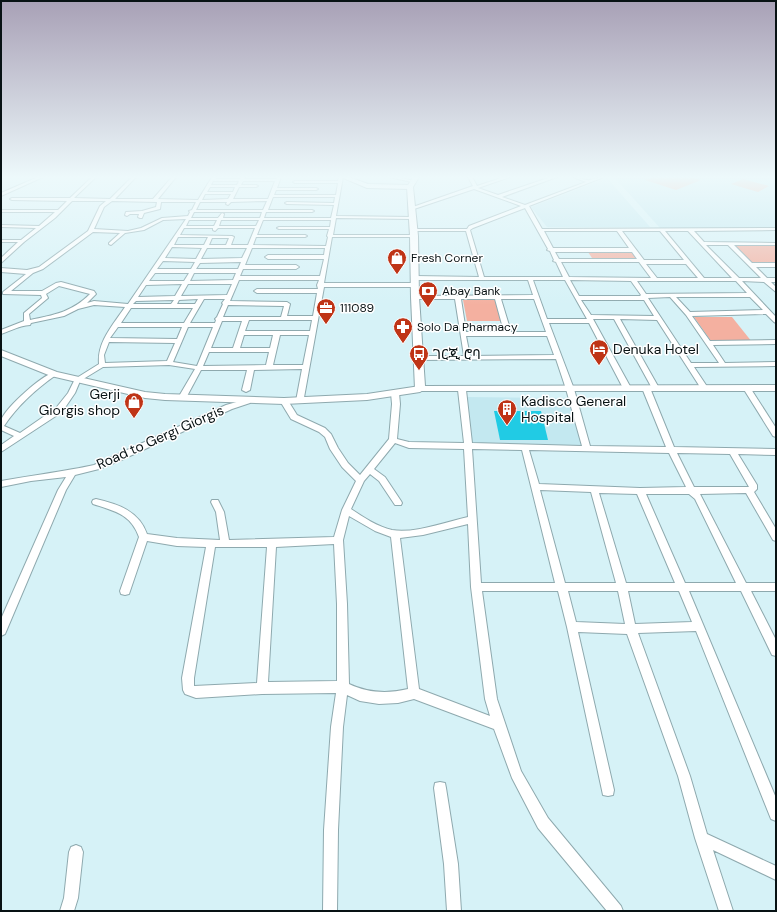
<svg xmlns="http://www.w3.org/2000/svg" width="777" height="912" viewBox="0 0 777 912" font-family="'DM Sans','Noto Sans Ethiopic',sans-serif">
  <rect width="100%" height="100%" fill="#d6f2f7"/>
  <!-- built -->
  <g fill="#c3e8f0">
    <path d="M614 177H776V228H660Z"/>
    <path d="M607 178 650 227H547L531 207Z"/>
    <path d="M466 397 568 398 584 447 472 445Z"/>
  </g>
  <!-- green -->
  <g fill="#f4b0a0">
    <path d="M654 177H691L701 180 676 190 645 180Z"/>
    <path d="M743 179 769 186 758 192 731 184Z"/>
    <path d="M734 246H776V264H752Z"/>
    <path d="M633 251 639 260 594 261 588 252Z"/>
    <path d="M463 300H496L502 321H467Z"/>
    <path d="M694 317H732L752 342 711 341Z"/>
  </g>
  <!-- building -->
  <path fill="#21cbe4" d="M494 411H541L548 440H500Z"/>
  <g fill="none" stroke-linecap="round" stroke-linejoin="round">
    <!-- street casing -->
    <g stroke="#8ea9ae" stroke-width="2">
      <g id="street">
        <path d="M38 177H43L1 196V193Z"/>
        <path d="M92 177H96L74 198 110 199 132 177H136L115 199H153L172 177H176L158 199 198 200 212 177H216L215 179H240L241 177H245L244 179H276L277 177H281L277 188H316L318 189 316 190H276L274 195H336L338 183H295L293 182 295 181H338L339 177H343L336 216 412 217 414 218 412 219 336 218 333 235H414L416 236 414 237H332L324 283H415L418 285 415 287H324L303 403H300L296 401 302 369 254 370 250 390 246 392 242 390 247 370H201L186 398 182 400 178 398 195 369 169 365 103 367 80 381 75 393 62 412 1 452V445L14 436 1 430C1 426 0 421 2 418 9 405 40 377 54 372L56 373V375C36 389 18 405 4 426L20 433 56 408 68 393 75 379 99 364C97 342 113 325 125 307L94 305 78 309 64 316 31 323 30 325C18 326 13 330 1 334V330L24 321V313L42 298 41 295 3 294V292L26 274 1 272V268L27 270 39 267 88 231 100 206 106 201H72L55 218 24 242 1 263V258L18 242H1V240H21L36 228 1 227V225L39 226 55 212H1V210H58L67 201 12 200 10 199 12 198H70ZM213 181H239L237 185H211ZM243 181H275L268 199H233L239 187H256L258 186 256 185H241ZM210 187H235L233 192H207ZM205 194H231L228 199 202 200ZM273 197H335L334 203 287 202 285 203 287 204 334 205 331 218H264L266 212H312L314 211 312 210H268ZM112 201 157 202 156 207 142 211 126 212 125 215 127 216 130 214H139L138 217 140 218H142L144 213 160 209 161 202H196L192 210 189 211 190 212 188 216 162 218 141 228 128 231 94 229 104 207ZM267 201 263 210H196L200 202H227L226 204 228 205 231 202ZM194 212H262L260 218H223L224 214 222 213 218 218H191ZM186 219 128 304 94 301 87 303 96 294 94 291 61 282 56 283 42 291H11L33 273 43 269 93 232 120 233 109 243V244L111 245 125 233 144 230 163 220ZM189 220H217L214 226H186ZM221 220H259L256 226H219ZM263 220H331L330 227H279L277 228 279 229H329L327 236 328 237 326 246 253 245 256 237H305L307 236 305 235H257ZM184 228H213V230L215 231 218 228H255L248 245H231L234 237 232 236 180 235ZM178 237H208L204 245H174ZM212 238H229L226 245H209ZM172 247 202 248 196 259 165 258ZM207 248H247L242 258 201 259ZM252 248H325L324 255H268L265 257 268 259H324L320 276H240L243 269H296L299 267 296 265H245ZM163 261 195 262 191 269H157ZM241 262 238 269H196L200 263ZM155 273H189L184 281H149ZM194 273H236L233 280 190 281ZM239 280H319L317 285 318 289H257L254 291 257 293H317L313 316H287L290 304 287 302 230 301ZM182 284 175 296 138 297 146 285ZM188 284H232L227 295 181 296ZM59 286 90 294C72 312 54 315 30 320L29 314 48 298 46 294ZM198 299 195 304H177L179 300ZM204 299H225L222 303 223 304 217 317 215 319 216 320 215 323H190ZM174 300 171 304H133L136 301ZM228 305 284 306 281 317H223ZM131 308H193L184 323H121ZM249 320H312L310 331H245ZM222 321H242L233 348H211ZM118 327H182L177 339 110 338ZM188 327H213L197 366 173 362ZM244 335H273L270 348H240ZM280 335H309L303 365H273ZM109 342 175 343 167 361 105 363 104 355ZM209 352H269L266 365 203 366Z"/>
        <path d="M389 177H397L414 181 412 182Z"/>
        <path d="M468 177H472L477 186 504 177H510L478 188 498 195 551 177H557L502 197 525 205 586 182 573 177C579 177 585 181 590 180 595 179 599 177 604 177L529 206 542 229 776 228V230L694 231 704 242 776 243V245H734L752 263H776V267H756L767 278H776V282H771L776 287V292L764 282 742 281 776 317V323L774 322 766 314 692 316 710 341 776 340V344L713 345 725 363 776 362V366L694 367 708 388 704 390H702L657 320 620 319 659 388 655 390H653L614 319H593L631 388 627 390 623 388 589 323H549L574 389 590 446 666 447 642 388 646 386 650 388 674 447 776 449V455L738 454 757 485V489L754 492 776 529V541L773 540 746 493 700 494 746 583H776V591H751L776 640V656L772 655 741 591H689L776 798V821L771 819 696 631 638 633 690 776 707 834 776 866V880L713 850 733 911H719L695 838 678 776 627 634 578 632 614 790 613 795 608 796 603 795 567 627 558 591H482L497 699 521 771 548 818 621 906 623 911H607L538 828 512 778 494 729 414 699 398 703 379 704 360 701 347 695 343 727 338 830 337 911H323L324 830 331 727 336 693 262 694 196 698 185 694 183 690 182 678 206 547 177 546 147 541 129 594 125 595 121 594 120 591 139 537C131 514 114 511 93 504L92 502 93 500 96 499C118 504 139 511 147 534L177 538 220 540 216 512 211 502 212 500H218L224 512 229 540 334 537 342 510 356 481 342 467 330 449 325 437 319 432 291 419 280 401 281 399H287L297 415 325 428 331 434 338 448 348 463 360 475 389 439 392 404 391 393 395 391 399 393 400 404 397 439 409 442 464 443 458 390 462 388 466 390 472 443 582 446 566 389 556 359 418 360 415 358 418 356H464L455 299H415L412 297 413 296 533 295 528 280H415L412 278 415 276 479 277 466 231H411V229H467L469 226 521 206 474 189 414 209 410 208 473 186ZM525 208 548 249 547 250 550 251 554 260 553 261 556 262 563 277H484L470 230 473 228ZM544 231H617L629 248H553ZM622 231H660L684 260H644ZM665 231H688L732 278H704ZM706 245H728L761 278H739ZM555 252H632L637 259H559ZM561 262H639L651 278 569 277ZM646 264H686L698 278H657ZM533 280H565L587 319H547ZM570 280 631 281 641 295 640 296H579ZM637 281H736L747 293 646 294ZM670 297 686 315 719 363H691L648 298ZM676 297H750L763 310 690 312ZM461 299H495L504 332H466ZM501 299H534L546 332H511ZM581 300H644L654 316 591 315ZM466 336H547L554 355 470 356ZM395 443 409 448 464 449 468 517C446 522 414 534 392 530 378 527 363 517 351 509L364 481 370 474 379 481 395 505H401L402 503 401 501 385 477 374 469ZM472 449 522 450 555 583H481ZM529 450 669 453 686 487 640 488 539 484ZM677 453 730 454 749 487H694ZM540 490 591 492 616 583H565ZM599 493 637 494 675 583H626ZM646 494H689L695 499 736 583H685ZM349 516 375 531 391 537 408 689C387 694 368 693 349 684L347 604 343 540ZM468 524 471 587 485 699 490 716 419 689 400 538 423 535ZM334 544 337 604V681L268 682 276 547ZM215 547H267L257 683 194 686V678ZM568 591H618L625 624 576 622ZM628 591H679L692 622 635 624Z"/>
        <path d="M745 386H749L776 428V437L773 436 743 388Z"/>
        <path d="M247 399 251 401 250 403 232 409 119 461 99 469 75 475 66 490 5 634 1 636V619L58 490 66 477 31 481 1 487V481C32 475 63 472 94 465L226 405Z"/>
        <path d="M440 782 445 783 446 788 458 864 461 911H447L444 864 434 788 435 783Z"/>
        <path d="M76 845 81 847 83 852 78 898 74 911H60L64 898 69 852 71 847Z"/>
      </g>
    </g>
    <!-- secondary casing -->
    <g stroke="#8ea9ae" stroke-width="2">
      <g id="secondary">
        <path d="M341 177H349L368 184 410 185 413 187 410 189 367 188Z"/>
        <path d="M1 350 57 372 145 392 165 394 284 398 367 394 420 386 425 389 420 392 367 400 284 404 165 400 145 398 51 376 1 356Z"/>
      </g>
    </g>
    <!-- primary casing -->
    <g stroke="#8ea9ae" stroke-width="2">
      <path id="primary" d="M413 177H419L413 187 418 236 419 297 425 386 776 385V391H416L415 389 411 297 410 236 407 187Z"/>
    </g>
    <!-- street -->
    <use href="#street" fill="#fff" fill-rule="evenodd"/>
    <!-- secondary -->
    <use href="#secondary" fill="#fff" fill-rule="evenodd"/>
    <!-- primary -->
    <use href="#primary" fill="#fff" fill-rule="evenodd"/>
  </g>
  <!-- sky -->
  <linearGradient id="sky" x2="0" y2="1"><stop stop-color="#a8a0b6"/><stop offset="0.58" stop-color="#edf9fb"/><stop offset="1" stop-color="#edf9fb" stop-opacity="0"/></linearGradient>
  <rect width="777" height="305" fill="url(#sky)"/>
  <!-- icons -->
  <defs>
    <g id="shop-pin" transform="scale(1)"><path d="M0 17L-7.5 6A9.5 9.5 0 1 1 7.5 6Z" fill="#bf3416" stroke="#fff"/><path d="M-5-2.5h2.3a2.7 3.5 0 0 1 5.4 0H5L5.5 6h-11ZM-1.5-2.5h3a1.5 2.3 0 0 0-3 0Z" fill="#fff"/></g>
    <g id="bank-pin" transform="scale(1)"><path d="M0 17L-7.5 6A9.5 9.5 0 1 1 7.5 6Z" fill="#bf3416" stroke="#fff"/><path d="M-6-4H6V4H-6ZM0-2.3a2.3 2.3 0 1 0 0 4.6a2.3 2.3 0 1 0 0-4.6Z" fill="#fff"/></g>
    <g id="office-pin" transform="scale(1)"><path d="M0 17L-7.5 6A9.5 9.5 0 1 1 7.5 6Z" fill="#bf3416" stroke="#fff"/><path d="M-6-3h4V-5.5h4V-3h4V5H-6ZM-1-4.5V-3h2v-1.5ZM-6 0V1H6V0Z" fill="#fff"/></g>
    <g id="pharmacy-pin" transform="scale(1)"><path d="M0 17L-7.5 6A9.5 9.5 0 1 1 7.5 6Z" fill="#bf3416" stroke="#fff"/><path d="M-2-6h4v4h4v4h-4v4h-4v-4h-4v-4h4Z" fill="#fff"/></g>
    <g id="hotel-pin" transform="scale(1)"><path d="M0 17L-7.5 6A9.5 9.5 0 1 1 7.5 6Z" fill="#bf3416" stroke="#fff"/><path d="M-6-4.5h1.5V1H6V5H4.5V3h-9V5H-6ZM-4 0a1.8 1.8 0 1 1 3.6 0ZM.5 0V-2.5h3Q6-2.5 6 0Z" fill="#fff"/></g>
    <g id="bus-pin" transform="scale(1)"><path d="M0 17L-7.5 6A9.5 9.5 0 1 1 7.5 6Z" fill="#bf3416" stroke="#fff"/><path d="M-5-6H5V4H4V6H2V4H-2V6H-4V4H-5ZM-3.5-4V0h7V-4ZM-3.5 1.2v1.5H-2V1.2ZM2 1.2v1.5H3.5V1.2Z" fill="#fff"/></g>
    <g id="building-pin" transform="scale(1)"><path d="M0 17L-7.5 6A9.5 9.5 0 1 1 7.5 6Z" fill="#bf3416" stroke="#fff"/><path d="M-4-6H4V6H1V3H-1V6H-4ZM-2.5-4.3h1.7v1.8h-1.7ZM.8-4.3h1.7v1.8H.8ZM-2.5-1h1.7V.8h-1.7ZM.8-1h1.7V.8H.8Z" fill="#fff"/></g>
  </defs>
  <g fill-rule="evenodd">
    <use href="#shop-pin" x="397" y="258"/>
    <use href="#bank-pin" x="428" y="291"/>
    <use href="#office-pin" x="326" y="308"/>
    <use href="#pharmacy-pin" x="403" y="327"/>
    <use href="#hotel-pin" x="599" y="349"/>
    <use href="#bus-pin" x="419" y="354"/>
    <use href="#shop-pin" x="134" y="402"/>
    <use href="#building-pin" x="507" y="409"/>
  </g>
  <g text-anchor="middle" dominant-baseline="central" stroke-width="3" stroke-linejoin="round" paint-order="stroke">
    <!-- far-poi labels -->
    <g font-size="12" fill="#081214" stroke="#fff" text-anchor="start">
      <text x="411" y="258">Fresh Corner</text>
      <text x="442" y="291">Abay Bank</text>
      <text x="340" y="308">111089</text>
      <text x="417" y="327">Solo Da Pharmacy</text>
    </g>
    <!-- poi labels -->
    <g font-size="14" fill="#081214" stroke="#fff" text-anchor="start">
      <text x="613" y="349">Denuka Hotel</text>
      <text x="433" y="354">ገርጂ ሮባ</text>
      <text x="120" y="394" text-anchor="end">Gerji<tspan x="120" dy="16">Giorgis shop</tspan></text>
      <text x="521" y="401">Kadisco General<tspan x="521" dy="16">Hospital</tspan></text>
    </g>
    <!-- street labels -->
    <g font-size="14" fill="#081214" stroke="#fff">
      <text transform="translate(160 437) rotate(-24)">Road to Gergi Giorgis</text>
    </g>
  </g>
  <!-- border -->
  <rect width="777" height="912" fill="none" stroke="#081214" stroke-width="4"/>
</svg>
